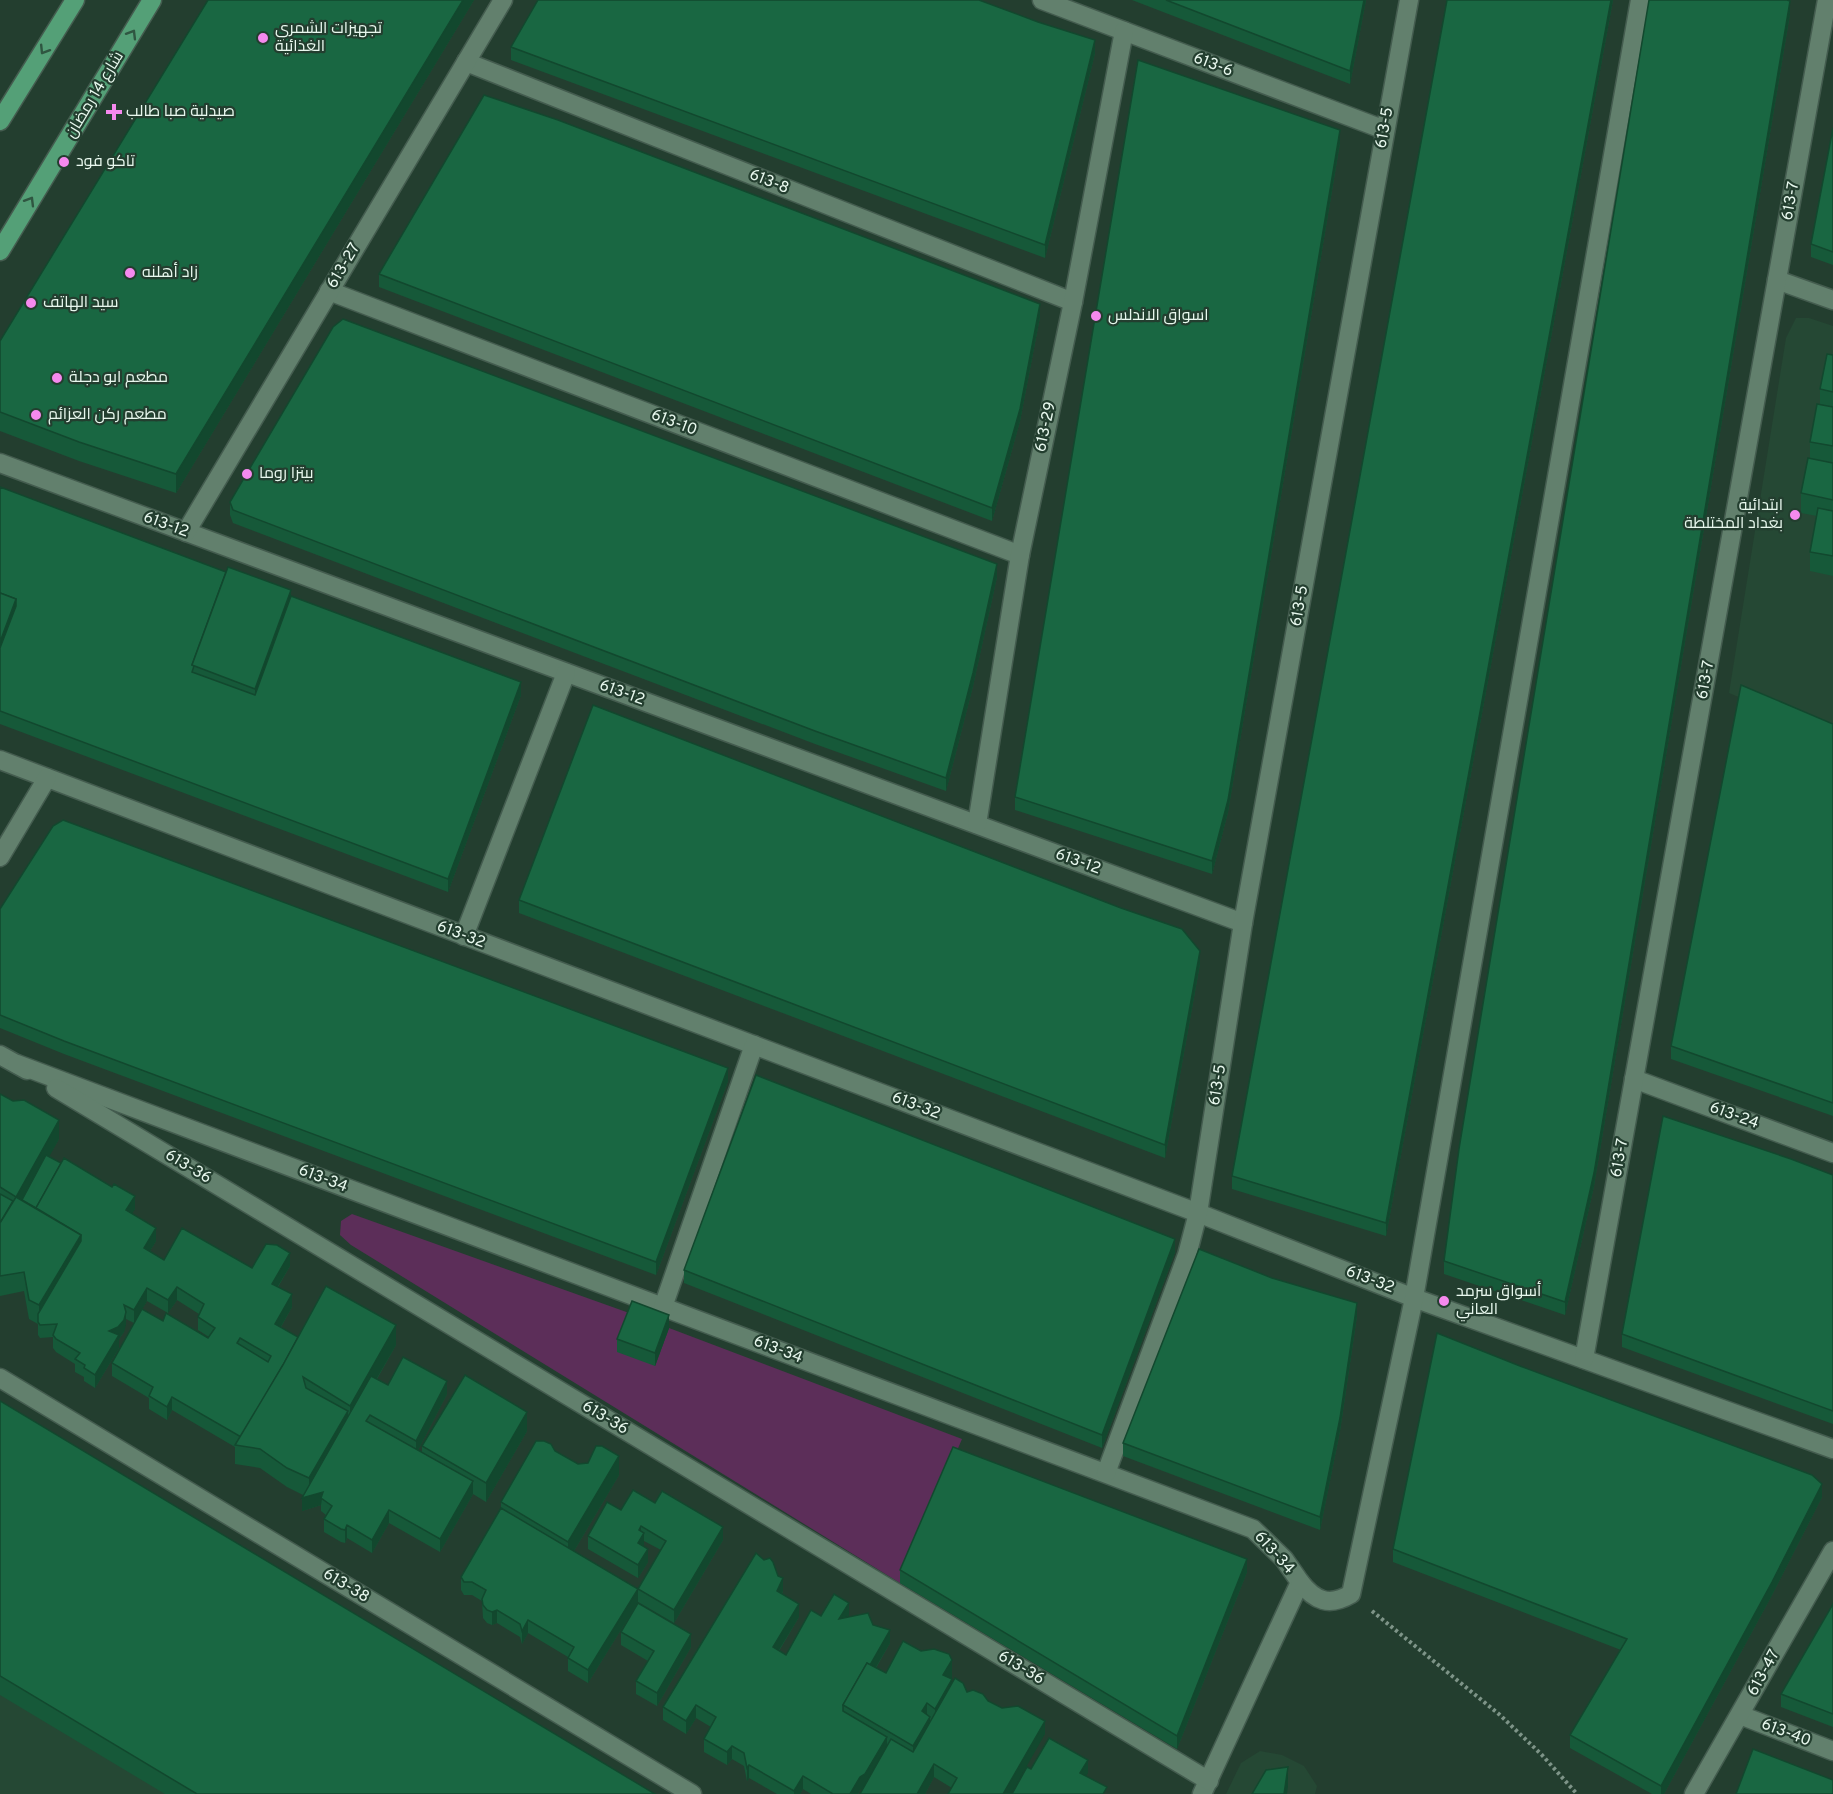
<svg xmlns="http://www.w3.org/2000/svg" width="1833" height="1794" viewBox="0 0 1833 1794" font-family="Overpass,Cairo,sans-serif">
  <rect width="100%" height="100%" fill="#233e2f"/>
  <!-- built -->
  <g fill="#254834">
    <path d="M1796 318H1809L1833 326V737L1729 693 1786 338Z"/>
    <path d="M0 1559 393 1794H0Z"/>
    <path d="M1260 1751 1282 1755 1304 1766 1317 1786 1315 1794H1226L1241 1763Z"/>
  </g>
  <!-- green -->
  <path fill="#5c2e59" d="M352 1214 632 1314 655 1366 669 1328 962 1439 900 1583 351 1245 340 1235 341 1221Z"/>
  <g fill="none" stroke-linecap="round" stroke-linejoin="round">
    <!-- minor casing -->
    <g stroke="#445c4f" stroke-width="21">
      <g id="minor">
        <path d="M1042 0 1385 130"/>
        <path d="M466 62 1073 302"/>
        <path d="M1777 280 1833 300"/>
        <path d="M329 291 1020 555"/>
        <path d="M0 463 1243 923"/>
        <path d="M186 532 503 0"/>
        <path d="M0 760 1198 1213 1414 1298 1833 1449"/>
        <path d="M977 824 1020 555 1073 302 1124 31"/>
        <path d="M0 857 47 778"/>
        <path d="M464 936 566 673"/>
        <path d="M0 1055 27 1070"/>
        <path d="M17 1064 1253 1529 1284 1559 1300 1582 1202 1794"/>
        <path d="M1634 1079 1833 1153"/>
        <path d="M56 1088 1209 1781"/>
        <path d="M663 1307 754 1045"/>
        <path d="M1584 1359 1827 0"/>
        <path d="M0 1378 692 1794"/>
        <path d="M1106 1473 1187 1255 1198 1213 1243 923 1409 0"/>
        <path d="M1300 1582C1315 1601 1329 1607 1351 1594L1414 1298 1640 0"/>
        <path d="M1740 1715 1833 1751"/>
        <path d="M1694 1794 1833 1551"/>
      </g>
    </g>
    <!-- primary casing -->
    <g stroke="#445c4f" stroke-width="21">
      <g id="primary">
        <path d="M0 121 75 0"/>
        <path d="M0 251 152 0"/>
      </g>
    </g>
    <!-- path -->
    <path stroke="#7e9488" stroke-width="4" stroke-dasharray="3 3" stroke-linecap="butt" d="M1372 1611 1500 1715 1542 1755 1577 1794"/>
    <!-- minor -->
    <use href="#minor" stroke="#62806d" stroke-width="18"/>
    <!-- primary -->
    <use href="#primary" stroke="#54a077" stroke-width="18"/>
  </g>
  <!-- wall -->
  <g fill="#165939" fill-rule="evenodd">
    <path d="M208 0H474L176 493 79 461 0 431V341Z"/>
    <path d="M1132 0H1366L1350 84Z"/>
    <path d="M1447 0H1613L1386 1236 1232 1189V1176Z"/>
    <path d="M1790 14 1594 1186 1565 1315 1444 1274V1261Z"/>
    <path d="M511 47 1095 53 1045 258 511 60Z"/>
    <path d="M1833 128V265L1811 257V244Z"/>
    <path d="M1340 143 1228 812 1212 874 1015 810V797Z"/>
    <path d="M379 274 1040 317 1020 421 992 521 379 287Z"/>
    <path d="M1833 355V576L1810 571V552L1817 516 1801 513V493L1810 458V442L1820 405V389Z"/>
    <path d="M0 487 291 596 521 695 448 892 0 724Z"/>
    <path d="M230 502 997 577 973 686 946 791 815 744 233 523 230 515Z"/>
    <path d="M1833 724V1116L1671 1059V1046Z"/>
    <path d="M519 900 1200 964 1165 1158 519 913Z"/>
    <path d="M0 909 728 1081 656 1275 64 1054 0 1028Z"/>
    <path d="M0 1094 59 1139 49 1156 135 1209 132 1213 156 1241 150 1251 164 1260 252 1268 290 1266 278 1287 292 1307 281 1327 298 1337 396 1345 377 1379 388 1385 447 1394 418 1450 422 1453V1446L527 1431 486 1502 473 1494 440 1552 389 1523 372 1553 347 1538 345 1543 341 1542 324 1532V1519L326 1515 321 1511V1505L302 1511 303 1495 287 1487 260 1468 235 1464V1447L172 1410 167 1420 149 1409V1398L112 1376V1363L134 1323 126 1319 124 1332 119 1339V1348L95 1388 84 1381V1377L75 1372V1364L56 1352 53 1348V1337L40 1338 38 1335V1324L29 1319 24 1291 0 1296ZM177 1300 199 1314 198 1317V1330L209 1337 208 1338 163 1321 142 1309 147 1301 168 1313Z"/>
    <path d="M1833 1175V1424L1622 1347V1334Z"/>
    <path d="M1175 1252 1102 1448 684 1283V1270Z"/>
    <path d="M1272 1278 1357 1316 1340 1431 1320 1530 1123 1456V1443Z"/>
    <path d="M669 1328 655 1366 617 1352V1339Z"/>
    <path d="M0 1401 655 1794H165L0 1695Z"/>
    <path d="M555 1451 578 1464 619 1475 574 1551 638 1602 588 1683 568 1671V1657L528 1633 522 1644 520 1637 497 1623 492 1625 487 1623 483 1618 482 1601 472 1595H464L461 1590V1577L501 1508V1502Z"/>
    <path d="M1822 1497 1772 1595 1664 1794H1652L1570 1748V1735L1621 1650 1393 1562V1549Z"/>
    <path d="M655 1503 723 1540 674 1623 638 1602V1589L661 1550 644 1541V1547L648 1562 638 1578 588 1549V1536L621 1510Z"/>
    <path d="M764 1560 783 1591 782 1594 799 1617 779 1651 786 1655 821 1616 849 1617 873 1625 890 1643 876 1668 886 1673 921 1651 952 1660V1684L988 1701 1045 1734 952 1788 934 1777 925 1794H860L863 1788 860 1790 858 1794H811L803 1789 800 1794H777L749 1778 747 1781 744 1766 732 1759 727 1765 704 1752V1739L711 1727 696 1718 686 1734 663 1720V1707Z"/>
    <path d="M900 1570 1247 1572 1177 1749 900 1583Z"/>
    <path d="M1833 1604V1727L1781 1707V1694Z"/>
    <path d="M621 1632 691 1647 657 1706 636 1694V1681L648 1661 621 1645Z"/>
  </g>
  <!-- shaded-wall -->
  <g fill="#12482e">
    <path d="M463 0H474L176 493V474Z"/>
    <path d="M1364 0H1366L1350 84V71Z"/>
    <path d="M1611 0H1613L1386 1236V1223Z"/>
    <path d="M1790 1V14L1594 1186 1565 1315V1302Z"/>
    <path d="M1095 40V53L1045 258V245Z"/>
    <path d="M1340 130V143L1228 812 1212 874V861Z"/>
    <path d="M1040 304V317L1020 421 992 521V508Z"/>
    <path d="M997 564V577L973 686 946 791V778Z"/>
    <path d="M291 590V609L255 708V689Z"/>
    <path d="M16 599V619L0 661V642Z"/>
    <path d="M521 682V695L448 892V879Z"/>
    <path d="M1200 951V964L1165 1158V1145Z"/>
    <path d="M728 1068V1081L656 1275V1262Z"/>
    <path d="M59 1120V1139L19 1211 16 1197Z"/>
    <path d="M135 1196V1209L126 1223V1210Z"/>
    <path d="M156 1228V1241L144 1261V1248Z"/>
    <path d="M81 1235V1254L39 1325V1305Z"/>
    <path d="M1175 1239V1252L1102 1448V1435Z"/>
    <path d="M290 1253V1266L272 1296V1284Z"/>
    <path d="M177 1287V1300L168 1313V1300Z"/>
    <path d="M147 1288V1301L134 1323V1310Z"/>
    <path d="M292 1294V1307L275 1337V1324Z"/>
    <path d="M1357 1303V1316L1340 1431 1320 1530V1517Z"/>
    <path d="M126 1312V1325L124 1332 119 1339V1348L95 1388V1375L109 1331Z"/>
    <path d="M669 1315V1328L655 1366V1353Z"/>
    <path d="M396 1325V1345L350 1425V1406Z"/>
    <path d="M447 1381V1394L416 1454V1441Z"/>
    <path d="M172 1397V1410L167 1420V1407Z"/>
    <path d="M348 1411V1430L323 1492 321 1505 302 1511V1498L309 1496V1478Z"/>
    <path d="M527 1412V1431L486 1502V1483Z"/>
    <path d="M619 1456V1475L568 1561V1542Z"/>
    <path d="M473 1481V1494L440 1552V1539Z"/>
    <path d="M1822 1484V1497L1772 1595 1664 1794H1661V1786Z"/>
    <path d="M389 1510V1523L372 1553V1540Z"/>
    <path d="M347 1525V1538L345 1543V1530Z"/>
    <path d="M641 1526V1538L644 1533V1546L638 1556 639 1530Z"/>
    <path d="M723 1527V1540L674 1623V1610Z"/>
    <path d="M648 1549V1562L638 1578V1565Z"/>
    <path d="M1247 1559V1572L1177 1749V1736Z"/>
    <path d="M783 1578V1591L777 1604V1591Z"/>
    <path d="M638 1589V1602L588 1683V1670Z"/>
    <path d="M849 1603V1616L839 1619Z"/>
    <path d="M799 1604V1617L773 1660V1647Z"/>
    <path d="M497 1610V1623L492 1625V1612Z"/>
    <path d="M528 1620V1633L522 1644V1631Z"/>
    <path d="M890 1630V1643L851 1710 845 1706Z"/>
    <path d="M691 1634V1647L657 1706V1693Z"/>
    <path d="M952 1660V1679L943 1675Z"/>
    <path d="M952 1679V1698L935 1728V1709Z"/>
    <path d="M927 1703V1722L922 1711Z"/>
    <path d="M696 1705V1718L686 1734V1721Z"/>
    <path d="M930 1717V1736L913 1765V1746Z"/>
    <path d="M1045 1721V1734L1011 1794H1003Z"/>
    <path d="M887 1737V1750L865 1787 860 1790 858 1794H850L860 1777Z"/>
    <path d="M732 1746V1759L727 1765V1752Z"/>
    <path d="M1088 1760V1773L1080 1786V1773Z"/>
    <path d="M934 1764V1777L925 1794H917Z"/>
    <path d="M749 1765V1778L747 1781V1768Z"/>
    <path d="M1288 1767V1786L1287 1794H1284Z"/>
    <path d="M803 1776V1789L800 1794H794V1791Z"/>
  </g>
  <!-- building -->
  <g fill="#196742" stroke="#12482e" stroke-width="1.5" fill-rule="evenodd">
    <path d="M208 0H463L176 474 79 442 0 412V341Z"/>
    <path d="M538 0H979L1038 22 1095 40 1045 245 511 47Z"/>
    <path d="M1166 0H1364L1350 71Z"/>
    <path d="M1447 0H1611L1386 1223 1232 1176Z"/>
    <path d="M1649 0H1787L1790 1 1594 1173 1565 1302 1444 1261 1459 1149Z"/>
    <path d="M1138 60 1340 130 1228 800 1212 861 1015 797Z"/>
    <path d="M484 95 558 120 1040 304 1020 409 992 508 379 274Z"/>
    <path d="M1833 128V252L1811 244Z"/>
    <path d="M343 319 997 564 973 673 946 778 815 731 233 510 230 502 333 327Z"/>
    <path d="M1827 354 1833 355V392L1820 389Z"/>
    <path d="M1817 404 1833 407V446L1810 442Z"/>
    <path d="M1808 458 1833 463V500L1801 493Z"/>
    <path d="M0 487 226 572 192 665 194 666 192 672 255 695 291 596 521 682 448 879 0 711V648L16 606V599L0 593Z"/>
    <path d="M1818 508 1833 511V556L1810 552Z"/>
    <path d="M228 567 291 590 255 689 192 665Z"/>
    <path d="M0 593 16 599 0 642Z"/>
    <path d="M1741 685 1833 724V1103L1671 1046Z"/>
    <path d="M593 705 1121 908 1182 929 1200 951 1165 1145 519 900Z"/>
    <path d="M63 820 728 1068 656 1262 64 1041 0 1015V909L53 826Z"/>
    <path d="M756 1075 1175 1239 1102 1435 684 1270Z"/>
    <path d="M0 1094 13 1101 24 1100 59 1120 16 1197 0 1187Z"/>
    <path d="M1663 1116 1791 1159 1833 1175V1411L1622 1334Z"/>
    <path d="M46 1155 61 1163 36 1208 22 1200Z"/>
    <path d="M64 1158 112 1187 114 1184 135 1196 126 1210 156 1228 144 1248 164 1260 182 1228 252 1268 266 1244 277 1245 290 1253 272 1284 292 1294 275 1324 298 1337 283 1365 241 1437 172 1397 167 1407 149 1396 153 1387 112 1363 142 1309 163 1321 166 1313 208 1338 215 1328 198 1317 204 1304 177 1287 168 1300 147 1288 134 1310 124 1305 126 1312 124 1320 118 1327 109 1331 119 1335 95 1375 84 1368 85 1365 75 1359 80 1353 56 1339 53 1335 57 1324 40 1325 38 1322V1314L81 1241V1235L36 1208ZM240 1338 271 1356 268 1362 237 1343Z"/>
    <path d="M0 1194 13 1201 0 1223Z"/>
    <path d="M16 1197 81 1235 39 1305 29 1300 24 1272 0 1276V1223Z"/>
    <path d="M1199 1249 1272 1278 1357 1303 1340 1418 1320 1517 1123 1443Z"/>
    <path d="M326 1286 396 1325 350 1406 303 1377 306 1388 348 1411 309 1478 287 1468 260 1449 235 1445 283 1365Z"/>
    <path d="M632 1301 669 1315 655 1353 617 1339Z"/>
    <path d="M1437 1333 1520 1366 1812 1475 1822 1484 1772 1582 1661 1786 1570 1735 1627 1639 1393 1549Z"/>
    <path d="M403 1357 447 1381 416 1441 370 1415 366 1421 473 1481 440 1539 389 1510 372 1540 347 1525 345 1530 341 1529 324 1519 332 1506 321 1498 323 1492 302 1498 371 1376 388 1385Z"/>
    <path d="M465 1375 527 1412 486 1483 422 1446Z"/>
    <path d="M0 1401 655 1794H197L0 1676Z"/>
    <path d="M536 1441H544L551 1444 555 1451 578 1464 588 1463 596 1446H602L619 1456 568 1542 501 1502Z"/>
    <path d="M953 1447 1247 1559 1177 1736 900 1570Z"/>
    <path d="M633 1490 655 1503 662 1491 723 1527 674 1610 638 1589 666 1541 641 1526 639 1530 644 1533 638 1543 648 1549 638 1565 588 1536 607 1502 621 1510Z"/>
    <path d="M501 1508 638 1589 588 1670 568 1658 574 1647 528 1620 522 1631 520 1624 497 1610 492 1612 487 1610 483 1605 482 1599 486 1590 472 1582H464L461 1577Z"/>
    <path d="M756 1553 764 1560 770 1558 773 1562 778 1576 783 1578 777 1591 799 1604 773 1647 786 1655 811 1610 821 1616 834 1594 849 1603 839 1619 868 1613 873 1625 890 1630 870 1665 867 1663 843 1705V1711L887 1737 865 1774 860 1777 850 1794H833L803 1776 794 1791 749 1765 747 1768 744 1753 732 1746 727 1752 704 1739 716 1717 696 1705 686 1721 663 1707Z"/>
    <path d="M638 1603 691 1634 657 1693 636 1681 654 1651 621 1632Z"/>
    <path d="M1833 1604V1714L1781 1694Z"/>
    <path d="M903 1641 921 1651 934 1649 949 1654 952 1660 943 1675 952 1679 935 1709 927 1703 922 1711 930 1717 913 1746 843 1705 867 1663 886 1673Z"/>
    <path d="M955 1678 963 1683 967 1692 973 1690 983 1694 988 1701 1002 1708 1018 1706 1045 1721 1003 1794H948L957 1778 934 1764 917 1794H860L891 1739 913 1752Z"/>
    <path d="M1049 1738 1088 1760 1080 1773 1107 1787 1103 1794H1012L1027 1767 1031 1769Z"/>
    <path d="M1753 1749 1833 1780V1794H1736Z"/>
    <path d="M1288 1767 1284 1794H1252L1266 1770Z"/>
  </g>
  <!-- one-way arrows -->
  <defs><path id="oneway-chevron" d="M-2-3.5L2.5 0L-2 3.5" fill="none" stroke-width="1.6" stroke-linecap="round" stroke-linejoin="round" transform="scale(1.5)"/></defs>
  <g stroke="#2f5641">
    <use href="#oneway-chevron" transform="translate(132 34) rotate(-59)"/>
    <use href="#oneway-chevron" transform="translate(44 50) rotate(122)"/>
    <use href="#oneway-chevron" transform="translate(30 201) rotate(-59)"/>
  </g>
  <!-- markers -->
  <g fill="#f589ee" stroke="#233e2f" stroke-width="2">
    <circle cx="263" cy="38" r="6"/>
    <path d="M111 103h6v6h6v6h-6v6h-6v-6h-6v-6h6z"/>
    <circle cx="64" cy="162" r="6"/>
    <circle cx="130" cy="273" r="6"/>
    <circle cx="31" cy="303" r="6"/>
    <circle cx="1096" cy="316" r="6"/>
    <circle cx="57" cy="378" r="6"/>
    <circle cx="36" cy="415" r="6"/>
    <circle cx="247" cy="474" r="6"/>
    <circle cx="1795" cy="515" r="6"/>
    <circle cx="1444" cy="1301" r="6"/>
  </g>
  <g text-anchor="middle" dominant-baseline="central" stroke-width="4.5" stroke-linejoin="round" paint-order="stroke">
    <!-- poi labels -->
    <g font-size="16" fill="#e8f8ee" stroke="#233e2f" text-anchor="start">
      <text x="275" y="29">تجهيزات الشمري<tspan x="275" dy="18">الغذائية</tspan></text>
      <text x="126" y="112">صيدلية صبا طالب</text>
      <text x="76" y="162">تاكو فود</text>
      <text x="142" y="273">زاد أهلنه</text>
      <text x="43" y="303">سيد الهاتف</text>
      <text x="1108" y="316">اسواق الاندلس</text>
      <text x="69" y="378">مطعم ابو دجلة</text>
      <text x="48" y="415">مطعم ركن العزائم</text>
      <text x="259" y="474">بيتزا روما</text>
      <text x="1783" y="506" text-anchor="end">ابتدائية<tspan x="1783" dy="18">بغداد المختلطة</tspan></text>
      <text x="1456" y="1292">أسواق سرمد<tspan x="1456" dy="18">العاني</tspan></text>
    </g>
    <!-- street labels -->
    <g font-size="16" fill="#e8f8ee" stroke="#233e2f">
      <text transform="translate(1213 65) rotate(21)">613-6</text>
      <text transform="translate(95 95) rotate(-59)">شارع 14 رمضان</text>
      <text transform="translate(1385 128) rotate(-80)">613-5</text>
      <text transform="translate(769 182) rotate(22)">613-8</text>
      <text transform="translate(1791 201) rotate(-80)">613-7</text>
      <text transform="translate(344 266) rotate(-59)">613-27</text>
      <text transform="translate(674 423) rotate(21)">613-10</text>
      <text transform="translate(1046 427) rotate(-78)">613-29</text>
      <text transform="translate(166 525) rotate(20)">613-12</text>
      <text transform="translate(1300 606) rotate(-80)">613-5</text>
      <text transform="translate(1706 680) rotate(-80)">613-7</text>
      <text transform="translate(622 693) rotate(20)">613-12</text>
      <text transform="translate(1078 862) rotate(20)">613-12</text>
      <text transform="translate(461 935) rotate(21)">613-32</text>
      <text transform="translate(1218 1085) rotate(-81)">613-5</text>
      <text transform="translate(916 1106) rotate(21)">613-32</text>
      <text transform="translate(1734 1116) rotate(20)">613-24</text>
      <text transform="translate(1620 1158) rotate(-80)">613-7</text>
      <text transform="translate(188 1167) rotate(31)">613-36</text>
      <text transform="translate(323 1179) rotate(21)">613-34</text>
      <text transform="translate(1370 1280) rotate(21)">613-32</text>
      <text transform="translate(778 1350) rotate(21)">613-34</text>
      <text transform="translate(605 1418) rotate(31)">613-36</text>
      <text transform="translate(1274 1553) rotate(48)">613-34</text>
      <text transform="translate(346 1586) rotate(31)">613-38</text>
      <text transform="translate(1021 1668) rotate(31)">613-36</text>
      <text transform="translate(1764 1673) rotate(-61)">613-47</text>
      <text transform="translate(1786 1733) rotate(21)">613-40</text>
    </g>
  </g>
</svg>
